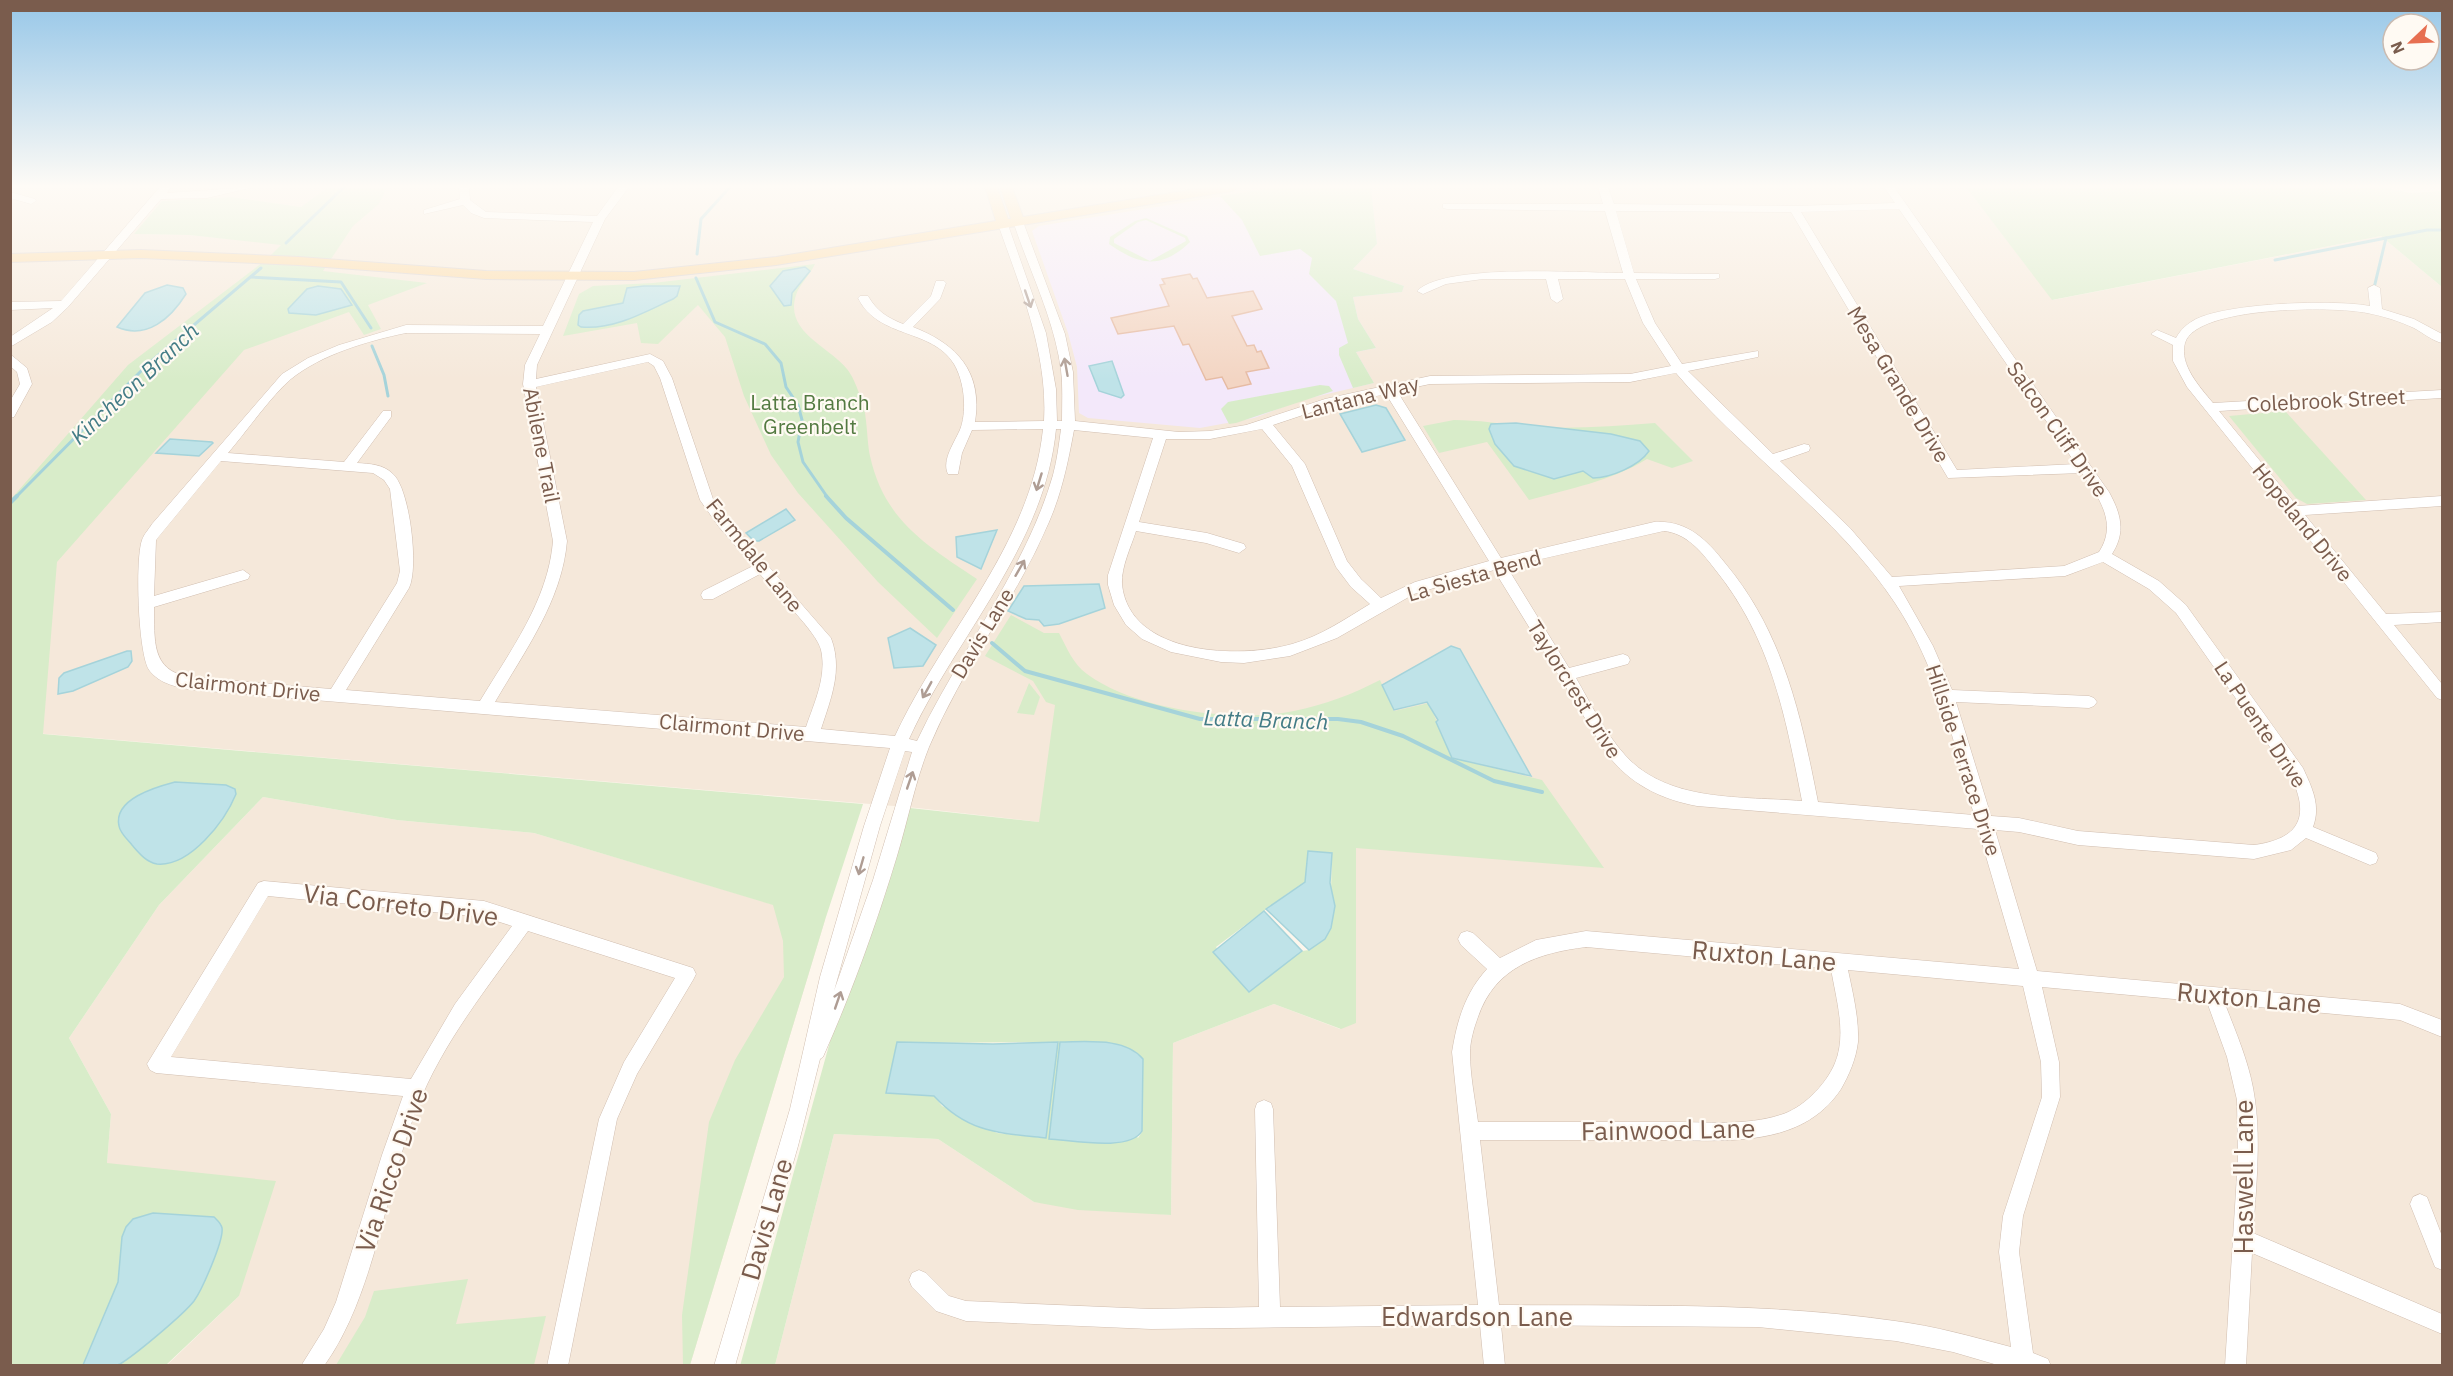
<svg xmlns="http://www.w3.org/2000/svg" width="2453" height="1376" viewBox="0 0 2453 1376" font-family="'IBM Plex Sans',sans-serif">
  <rect width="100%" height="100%" fill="#fdf6ec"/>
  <!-- residential -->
  <g fill="#f5e8da">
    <path d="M10 187H328L301 207 232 197 162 201 135 234 189 235 282 244 340 187H1966L2053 300 2381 236 2442 287V1365H775L834 1134 938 1139 1034 1202 1171 1215 1173 1043 1274 1004 1340 1029 1356 849 1039 822 917 808 11 731Z"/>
    <path d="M263 797 397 820 534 833 825 920 690 1365H167L239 1296 107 1163 111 1114 69 1038 159 905Z"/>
  </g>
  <!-- education -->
  <path fill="#f3e8fa" d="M1279 187H1371L1377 244 1353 269 1404 286 1402 292 1353 297 1358 319 1376 348 1356 352 1374 383 1302 400 1254 418 1200 428 1088 418 1079 413 1077 367 1068 333 1032 231 1039 226Z"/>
  <!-- green -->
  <g fill="#d8ecc9" fill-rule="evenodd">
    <path d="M328 187H387L379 204 353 226 323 271 427 283 368 305 381 329 364 335 349 312 244 350 57 562 43 734 863 804 825 920 690 1365H683L682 1315 709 1122 735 1060 784 977 783 941 773 905 534 833 397 820 263 797 159 905 69 1038 111 1114 107 1163 276 1181 239 1296 166 1365 11 1366V499L128 365 267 259 281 245 189 235 134 234 162 201 232 197 301 207Z"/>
    <path d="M1279 187H1371L1377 244 1353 269 1404 286 1402 292 1353 297 1358 319 1376 348 1356 352 1374 383 1353 388 1339 355V348L1348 343 1336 301 1309 274 1312 258 1300 249 1260 256 1242 220 1220 196Z"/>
    <path d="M1966 187H2383L2410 193 2442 191V287L2381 236 2052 300Z"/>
    <path d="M1146 218 1187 236 1190 242C1161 270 1139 265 1109 244L1110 237 1135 221ZM1146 220 1185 238 1186 241 1150 261 1114 243V239L1138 222Z"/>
    <path d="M815 264C810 275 799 285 796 295 784 332 829 346 847 369 852 375 856 385 859 393 868 411 866 436 870 456 884 520 926 545 977 579L937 638 878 582 798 493 771 455 744 396 725 337 698 305 658 344 641 343 637 323 563 336 579 294 593 286 653 283Z"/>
    <path d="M1320 385 1329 386 1333 391 1236 423 1229 424 1221 409 1228 402Z"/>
    <path d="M2285 411 2366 500 2307 504 2296 498 2229 416Z"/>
    <path d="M1454 420C1481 420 1508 425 1536 427 1576 429 1615 426 1655 423L1693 461 1672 468 1647 459C1611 481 1569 489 1529 500L1487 442 1439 453 1423 426Z"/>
    <path d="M1011 615 1044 633H1059C1067 648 1073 664 1087 674 1135 710 1236 723 1294 711 1324 705 1353 694 1380 680L1394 711 1429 703 1452 758 1542 780 1604 868 1356 848V1023L1341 1029 1274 1004 1173 1043 1171 1215 1078 1210 1034 1202 938 1139 834 1134 775 1365 740 1366 831 1038 910 808 1039 822 1055 705 1046 702 1033 681 985 656ZM1332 853 1331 890 1309 950 1302 951 1249 992 1216 947 1288 893 1302 885ZM1058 1042 1046 1138 997 1133 942 1106 934 1096 886 1093 897 1043ZM1060 1042 1117 1044 1143 1059 1142 1132 1138 1138Z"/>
    <path d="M1029 683 1040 697 1034 715 1017 713Z"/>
    <path d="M468 1279 456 1324 546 1316 534 1365H336L365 1317 374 1291Z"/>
  </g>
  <!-- water -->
  <g fill="#bfe3e8" stroke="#a5d3da" stroke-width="1.5">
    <path d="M805 267 810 271 792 293 791 305 784 306 770 286 783 271Z"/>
    <path d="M167 285 183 288 186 294C171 318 147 340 117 327L145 293Z"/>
    <path d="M318 286 341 289 352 305 316 315 289 313 288 309 307 289Z"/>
    <path d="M644 286H680L677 296 673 299C645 312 614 330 581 327L578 325 579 315 583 311 623 303 627 288Z"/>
    <path d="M1112 361 1124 395 1121 398 1099 391 1089 366Z"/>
    <path d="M1376 405 1386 408 1405 440 1362 452 1340 414Z"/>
    <path d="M1516 423 1611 434 1640 441 1649 451C1639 466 1610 478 1593 478L1583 471 1554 479 1514 466 1495 444 1489 429 1491 424Z"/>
    <path d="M170 439 212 442 213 443 199 456 156 453Z"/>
    <path d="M786 509 795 520 759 541H754L746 533Z"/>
    <path d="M997 530 981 569 957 557 956 537Z"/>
    <path d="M1099 584 1105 608 1059 624 1044 626 1039 620 1026 619 1008 611 1024 586Z"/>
    <path d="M910 628 936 645 923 666 894 668 888 638Z"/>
    <path d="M1451 646 1460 649 1531 776 1452 758 1436 722 1438 720 1427 702 1394 710 1382 685Z"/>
    <path d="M127 651H131L132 661 128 667 73 691 58 694 59 678 64 673Z"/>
    <path d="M175 782 226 785 235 789 236 794C225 821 190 867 157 864 146 862 139 853 132 845 128 840 120 833 119 826 113 799 156 787 175 782Z"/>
    <path d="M1308 851 1332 853 1330 883 1335 906 1331 928 1325 939 1309 950 1266 909 1305 882Z"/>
    <path d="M1264 911 1302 951 1249 992 1213 952Z"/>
    <path d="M897 1042 993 1044 1058 1042 1046 1138C999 1133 968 1133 934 1096L886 1093Z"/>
    <path d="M1060 1042C1086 1042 1125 1037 1143 1059L1142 1131C1130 1152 1071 1140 1049 1139Z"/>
    <path d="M153 1213 214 1217C217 1220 221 1223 222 1228 224 1240 202 1290 194 1301 183 1315 135 1355 120 1364 111 1369 93 1366 83 1365L118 1282 122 1237 126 1227 133 1219Z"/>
  </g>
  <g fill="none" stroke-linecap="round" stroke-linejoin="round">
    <!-- stream-far1 -->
    <g stroke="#a5d3da" stroke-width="3">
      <path d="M286 243 344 187"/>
      <path d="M697 254 701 219 730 187"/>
      <path d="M2275 260 2386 238"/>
      <path d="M251 277 341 282 371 328"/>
      <path d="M696 278 715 322 765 344 781 363 786 387 798 405 802 420 798 442 803 462 828 498"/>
      <path d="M2374 288 2386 238 2427 230H2442"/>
      <path d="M372 346 384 375 388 396"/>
      <path d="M15 498 148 364 261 268"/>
    </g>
    <!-- stream -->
    <g stroke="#a5d3da" stroke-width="4">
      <path d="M826 496 846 518 953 610"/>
      <path d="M10 503 17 496"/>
      <path d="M992 643 1025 671 1200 719H1338L1361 722 1403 736 1494 781 1542 792"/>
    </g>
  </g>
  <!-- building -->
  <path fill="#f3d5c3" stroke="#e6bba3" stroke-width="1.5" d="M1190 274 1193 279 1197 278 1207 298 1253 291 1262 309 1232 316 1247 346 1254 345 1257 352 1261 351 1269 368 1246 372 1251 384 1228 389 1222 377 1206 380 1189 344 1183 345 1174 326 1118 334 1111 318 1169 306 1160 285 1165 284 1162 279Z"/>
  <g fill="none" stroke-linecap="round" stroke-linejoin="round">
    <!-- minor casing -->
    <g stroke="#d1beb0" stroke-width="1">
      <g id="minor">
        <path d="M160 187H171L167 193 254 187 207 198 161 199 68 307 52 322 10 347V337L53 308 10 310V302L61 301Z"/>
        <path d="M459 187H469L470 200 486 212 597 216 618 187H629L605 219 537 365 536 379 650 354 663 361 672 378 713 499 729 521 831 638C843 670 831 698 821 729L895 736C942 634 1031 545 1043 429L972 430 962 453 958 474H948C941 459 956 441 961 427 967 408 964 381 954 364 932 328 878 339 858 298L860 296H868C877 311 886 317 903 324L931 296 936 281H944L946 283 940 299 913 327C957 344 983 372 975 422L1044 421C1048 353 1020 287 998 224L1007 222 1046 333 1056 389 1057 421H1062C1062 404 1063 387 1061 370 1054 318 1029 270 1013 221L1022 219 1065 334 1073 372 1075 421 1179 432 1210 431 1246 425 1325 399 1430 376 1630 374 1671 366 1643 323 1625 279H1558L1563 299 1557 303 1551 299 1546 279H1483L1446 284 1423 294 1417 291C1445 263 1580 273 1623 273L1605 211 1447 209 1443 208V204H1603L1598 187H1608L1614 204 1794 206 1895 203 1884 187H1894L2109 492C2121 514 2126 532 2112 554L2159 581 2186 605 2303 768C2312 788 2321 805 2313 827L2376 853 2378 858 2376 863 2370 865 2306 838 2291 850 2254 859 2078 845 2019 832 1995 830 2037 971 2400 1004 2442 1020V1037L2400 1020 2225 1004C2237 1035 2251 1067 2255 1100 2261 1143 2256 1189 2253 1233L2442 1314V1334L2252 1253 2246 1366H2225L2238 1159 2237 1100 2227 1057 2207 1002 2042 987 2059 1062 2060 1097 2023 1216 2019 1252 2033 1353 2048 1359 2051 1366H2001L1953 1352 1896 1341 1758 1327 1501 1325 1505 1366H1484L1480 1325 1151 1329 966 1321 936 1311 912 1287 909 1280 912 1273 919 1270 926 1273 949 1296 966 1301 1151 1309 1259 1307 1255 1109 1257 1103 1264 1100 1271 1103 1273 1109 1280 1307 1478 1305 1452 1052C1457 1021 1465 993 1487 969L1461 945 1458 939 1461 933 1467 931 1473 933 1500 958 1536 940 1586 931 2019 969 1978 829 1697 806C1660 799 1630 784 1607 754L1494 570 1414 594 1337 638 1290 656 1244 663 1221 662 1171 652 1142 639 1126 625 1114 605 1108 585V575L1153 438 1074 430C1068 462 1062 492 1049 522 1016 600 962 668 929 747 915 782 908 820 897 856 876 925 852 992 823 1057L820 1059 798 1146 735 1366H714L790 1109 820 977 864 826 890 748 195 690C179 688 159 684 149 670 138 653 135 559 142 540 144 534 149 529 152 524L282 374 308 358 339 345 406 325 543 326 593 222 484 218 471 213 463 205 424 214V210L460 199ZM1899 209 2076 464 1957 470 1801 212ZM1616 211 1791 212 1948 478 2082 473C2099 498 2118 523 2099 552L2064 566 1892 577 1850 528 1780 461 1809 451 1810 448 1809 445 1804 444 1773 454 1688 371 1758 357V351L1682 364 1655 323 1636 279H1715L1719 278V274L1634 273ZM406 333 540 334 525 365 523 384 553 541C548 601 510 651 480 701L346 690 409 588C419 568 410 489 393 474 383 464 370 464 357 463L391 417V411H383L344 462 228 453C246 432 271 396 291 379 322 354 368 341 406 333ZM648 362 654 366 660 378 700 500 719 527 753 566 703 591 701 595 703 599H713L760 574C774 591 817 632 821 650 827 677 814 703 806 727L495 702C524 652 562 601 567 541L536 387ZM1676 373C1744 454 1836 514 1895 603 1937 666 1954 742 1974 815L1818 802C1801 715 1783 632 1725 563 1706 539 1687 520 1654 522L1501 558 1397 391 1430 384 1630 382ZM1386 394 1489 561 1415 582 1381 598 1361 579 1347 561 1305 464 1273 425 1327 407ZM1056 429H1061C1059 444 1057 460 1053 475 1026 569 959 652 917 741L909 739C956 636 1045 546 1056 429ZM1262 429 1292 466 1336 567 1351 587 1370 604C1345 619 1321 636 1292 644 1240 659 1129 656 1122 584 1121 567 1131 547 1136 531L1206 543 1239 553 1246 548 1244 544 1207 533 1139 522 1166 439H1210ZM221 461 373 473 384 480 390 489 400 571 397 583 331 689 189 677C150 670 155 639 154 607L248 579 250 575 243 570 154 596 156 540ZM1664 531C1686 533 1701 551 1714 568 1771 638 1785 714 1802 801 1743 796 1668 803 1625 755 1605 733 1591 704 1576 678L1628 664 1630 660 1628 656 1623 654 1569 668 1507 567ZM2103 562 2149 589 2176 613 2291 777C2311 818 2298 839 2254 845L2078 831 2019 818 1991 816 1956 702 2089 708 2094 706 2097 702 2094 698 2089 696 1952 690 1933 646 1899 586 2065 576ZM905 751 912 752 873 880 834 991 880 826ZM1586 947 1831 969C1836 999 1847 1034 1835 1063 1826 1085 1802 1109 1780 1115 1746 1126 1705 1122 1670 1122 1606 1122 1542 1122 1478 1122 1475 1099 1470 1075 1470 1053 1470 1041 1474 1028 1478 1017 1495 967 1538 953 1586 947ZM1848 970 2023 986 2041 1062 2042 1097 2003 1216 1999 1252 2011 1347C1973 1337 1935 1326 1895 1321 1764 1302 1631 1306 1499 1305L1480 1140C1539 1140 1598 1140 1658 1140 1721 1140 1801 1150 1841 1089 1849 1075 1856 1059 1858 1042 1859 1018 1853 994 1848 970Z"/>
        <path d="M10 192 35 199 36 201 31 204 10 198Z"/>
        <path d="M2374 285 2380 288 2382 309 2414 319 2442 334V343C2433 341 2423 333 2414 328 2399 321 2383 316 2367 313 2334 306 2196 306 2185 343 2179 365 2200 387 2213 403L2442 390V398L2219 411 2297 506 2442 496V506L2305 515 2386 614 2442 612V622L2394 625 2442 684V700L2437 698 2187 387 2173 361V345L2151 334 2157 330 2176 338C2181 329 2187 324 2196 319 2229 303 2333 299 2370 306L2368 288Z"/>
        <path d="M10 354 27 368 32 384 14 417 10 418V401L20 384 17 372 10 366Z"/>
        <path d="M264 881 484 901 693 968 696 974 693 980 637 1074 617 1119 568 1366H547L599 1119 624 1062 675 978 528 931C488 987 442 1043 417 1108 385 1189 375 1295 324 1366H301L324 1329 336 1302 382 1155 403 1096 156 1073 150 1070 147 1064 258 883ZM268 896 484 917 512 926 455 1004 411 1079 171 1057Z"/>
        <path d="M2420 1194 2427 1197 2442 1236V1270L2435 1267 2410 1204 2413 1197Z"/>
      </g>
    </g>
    <!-- major casing -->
    <g stroke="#dad1cd" stroke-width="2">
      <path id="major" d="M985 187H997L1008 219H1011L1000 187H1012L1023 217 1208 187H1238L1232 191 776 265 634 280 486 279 299 265 141 258 10 262V254L141 250 299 257 486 271 634 272 776 257 996 221Z"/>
    </g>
    <!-- minor -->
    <use href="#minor" fill="#fff" fill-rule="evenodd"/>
    <!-- major -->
    <use href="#major" fill="#fbd9a5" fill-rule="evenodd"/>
  </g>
  <!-- one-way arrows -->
  <defs><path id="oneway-shaft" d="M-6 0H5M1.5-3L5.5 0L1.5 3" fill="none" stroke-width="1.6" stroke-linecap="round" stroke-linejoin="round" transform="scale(1.5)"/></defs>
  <g stroke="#af9d94">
    <use href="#oneway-shaft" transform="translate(1028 299) rotate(71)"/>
    <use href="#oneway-shaft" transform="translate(1066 367) rotate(-100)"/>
    <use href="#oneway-shaft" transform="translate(1039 482) rotate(107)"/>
    <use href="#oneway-shaft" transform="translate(1020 568) rotate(-60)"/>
    <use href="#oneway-shaft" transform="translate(927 690) rotate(119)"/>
    <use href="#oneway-shaft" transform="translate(910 780) rotate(-71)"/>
    <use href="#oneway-shaft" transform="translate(861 866) rotate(106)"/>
    <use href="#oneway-shaft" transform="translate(838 1000) rotate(-71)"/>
  </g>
  <!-- sky -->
  <linearGradient id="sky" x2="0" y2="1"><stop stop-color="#97c7e8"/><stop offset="0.49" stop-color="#fefbf6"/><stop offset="1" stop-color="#fefbf6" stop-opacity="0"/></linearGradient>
  <rect width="2453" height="380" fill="url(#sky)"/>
  <g text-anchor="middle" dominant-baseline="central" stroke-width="4.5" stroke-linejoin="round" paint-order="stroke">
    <!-- street labels -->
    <g font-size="21" fill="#7a5c4d" stroke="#fffaf3">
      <text transform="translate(1899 384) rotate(59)">Mesa Grande Drive</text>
      <text transform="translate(1360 397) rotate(-14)">Lantana Way</text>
      <text transform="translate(2326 400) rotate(-3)">Colebrook Street</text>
      <text transform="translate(2058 429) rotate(55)">Salcon Cliff Drive</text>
      <text transform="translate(542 445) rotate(79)">Abilene Trail</text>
      <text transform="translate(2303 522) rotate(51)">Hopeland Drive</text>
      <text transform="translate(755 555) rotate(51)">Farmdale Lane</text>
      <text transform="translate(1474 575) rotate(-16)">La Siesta Bend</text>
      <text transform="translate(982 633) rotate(-59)">Davis Lane</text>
      <text transform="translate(248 686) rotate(6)">Clairmont Drive</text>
      <text transform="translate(1575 689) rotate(58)">Taylorcrest Drive</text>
      <text transform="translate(2261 724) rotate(56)">La Puente Drive</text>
      <text transform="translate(732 727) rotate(5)">Clairmont Drive</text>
      <text transform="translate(1964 760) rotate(72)">Hillside Terrace Drive</text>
    </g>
    <!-- park labels -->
    <g font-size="21" fill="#537a41" stroke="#fffaf3">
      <text x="810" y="402">Latta Branch<tspan x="810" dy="24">Greenbelt</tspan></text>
    </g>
    <!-- water labels -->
    <g font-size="22" font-style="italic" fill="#437c86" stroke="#fffaf3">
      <text transform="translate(134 383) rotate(-43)">Kincheon Branch</text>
      <text transform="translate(1266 719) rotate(2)">Latta Branch</text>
    </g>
    <!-- near-street labels -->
    <g font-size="26" fill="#7a5c4d" stroke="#fffaf3">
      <text transform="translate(401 904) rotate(7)">Via Correto Drive</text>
      <text transform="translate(1764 955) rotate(5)">Ruxton Lane</text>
      <text transform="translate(2249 997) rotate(5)">Ruxton Lane</text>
      <text transform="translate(1668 1129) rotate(-1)">Fainwood Lane</text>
      <text transform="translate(391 1170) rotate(-71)">Via Ricco Drive</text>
      <text transform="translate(2243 1177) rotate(-90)">Haswell Lane</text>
      <text transform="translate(766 1219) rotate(-74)">Davis Lane</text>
      <text x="1477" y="1316">Edwardson Lane</text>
    </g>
  </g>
  <!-- border -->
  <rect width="2453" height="1376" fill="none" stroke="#7a5c4d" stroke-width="24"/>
  <!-- north arrow -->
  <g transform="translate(2411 42) rotate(247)"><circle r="28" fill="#fffaf3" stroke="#cabbb1" stroke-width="1.5"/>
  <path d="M0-4.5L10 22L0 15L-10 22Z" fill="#e76f51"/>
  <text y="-9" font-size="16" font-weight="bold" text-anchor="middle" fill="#7a5c4d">N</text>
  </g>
</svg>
